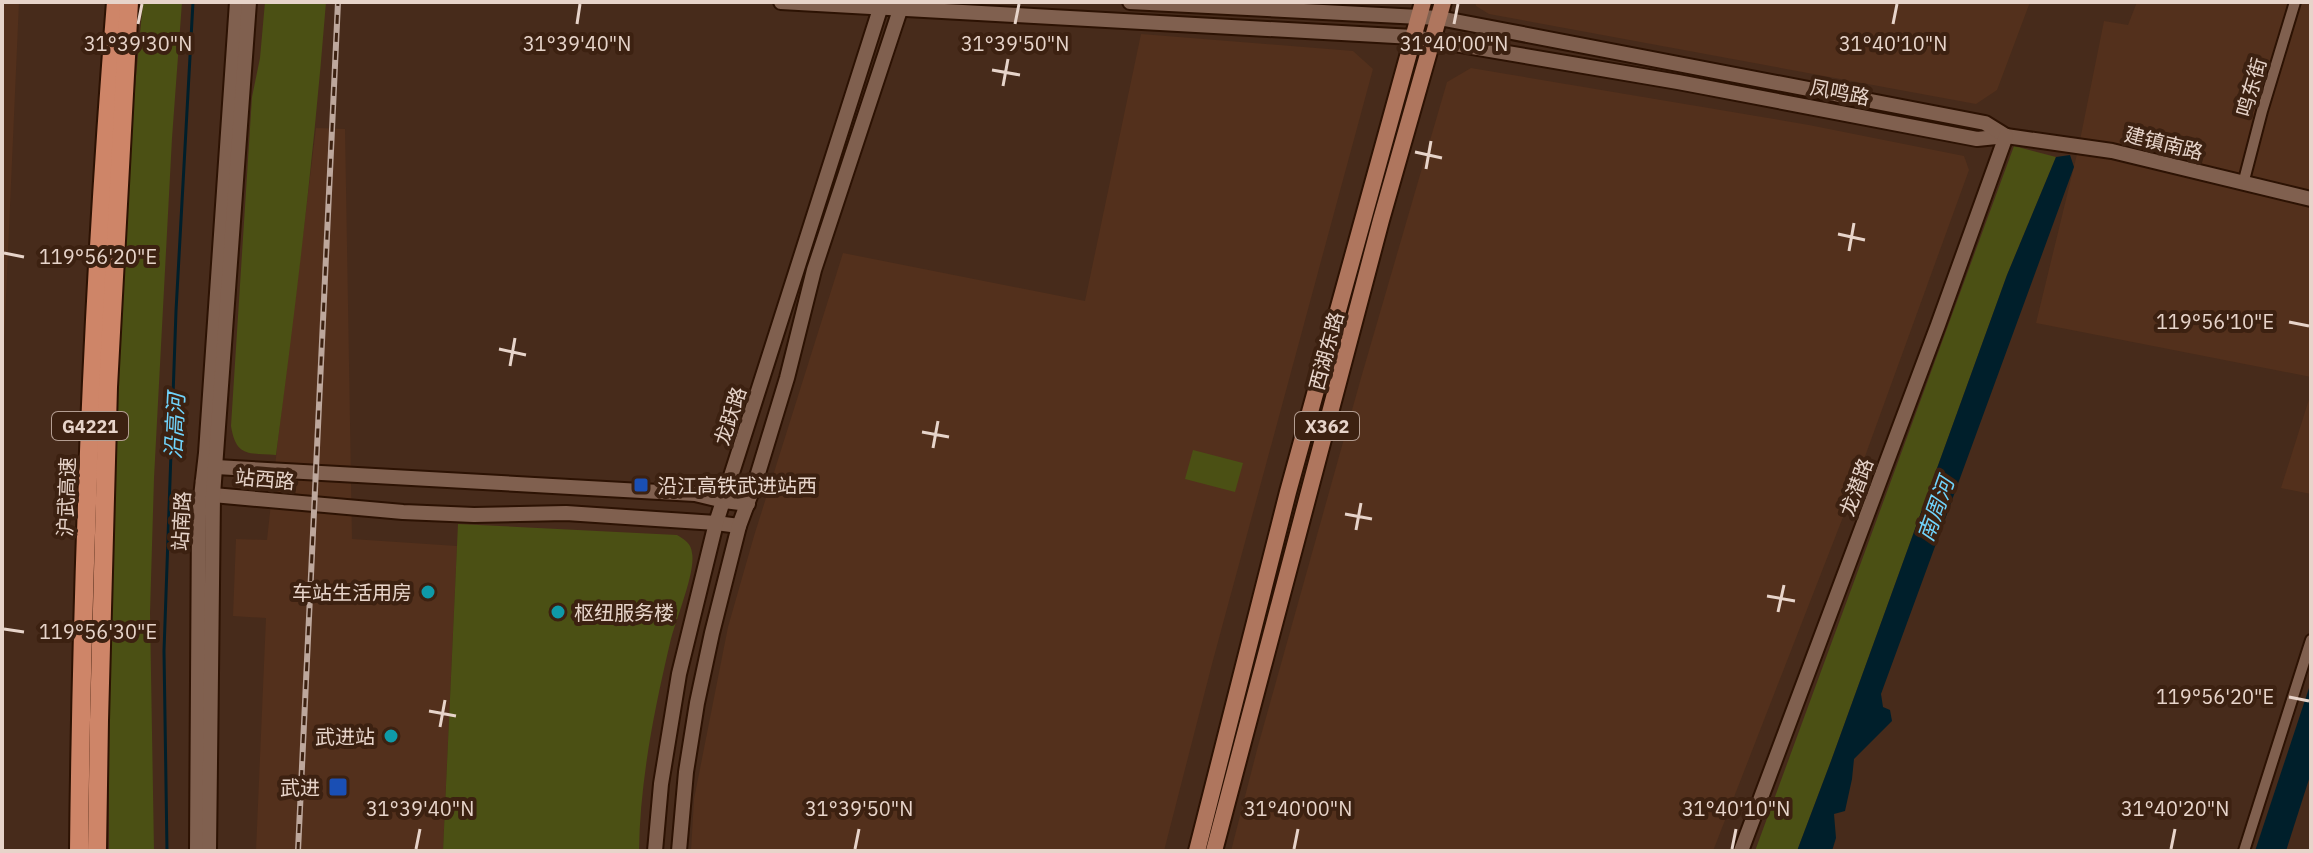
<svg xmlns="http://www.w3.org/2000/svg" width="2313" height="853" viewBox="0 0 2313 853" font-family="'IBM Plex Sans','Noto Sans SC',sans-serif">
  <rect width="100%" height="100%" fill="#472b1b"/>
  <!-- built -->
  <g fill="#53301c">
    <path d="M2 2H19L2 388Z"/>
    <path d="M1475 2H2030L1997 90 1976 104 1489 14 1476 6Z"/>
    <path d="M2137 2H2311V377L2036 323 2078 150 2104 21 2128 25Z"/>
    <path d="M1141 34 1353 51 1373 69 1212 664 1164 851H691L694 799 728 627 754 536 843 253 1085 301Z"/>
    <path d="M1471 68 1809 125 1964 156 1969 170 1843 517 1713 851H1231L1258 746 1361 378 1447 82Z"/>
    <path d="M316 128 345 129 352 539 457 546 443 851H256L266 618 233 616 236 539 267 540 278 439Z"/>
    <path d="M2311 393V494L2281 488Z"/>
  </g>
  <!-- green -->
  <g fill="#4b5014">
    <path d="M143 2H182L172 138 154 478 150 613 154 851H109V589L127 173Z"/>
    <path d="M265 2H326C314 154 296 304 276 455 248 453 236 457 231 426L252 97 260 58Z"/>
    <path d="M2014 146 2056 157 2007 275 1831 761 1797 851H1755Z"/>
    <path d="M1193 450 1243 463 1235 492 1185 479Z"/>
    <path d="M458 524 677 535C685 540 691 543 692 553 696 572 675 621 670 643 654 711 640 781 639 851H443Z"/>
  </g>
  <!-- water -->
  <g fill="#001f2b">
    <path d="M2070 155 2074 167 1881 694 1883 707 1890 710 1892 721 1854 759 1852 779 1845 811 1834 814 1836 838 1832 851H1797L1831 761 2007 275 2056 157Z"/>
    <path d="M2311 682V773L2286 851H2255Z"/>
  </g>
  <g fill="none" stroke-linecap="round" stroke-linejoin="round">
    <!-- stream -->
    <path stroke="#001f2b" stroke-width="3" d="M167 851 164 651 176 311 193 2"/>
    <!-- street casing -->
    <g stroke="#2c1203" stroke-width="14">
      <g id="street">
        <path d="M2243 184 2262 111 2295 2"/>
        <path d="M2244 851 2311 640"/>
      </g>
    </g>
    <!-- secondary casing -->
    <g stroke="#2c1203" stroke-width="18">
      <g id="secondary">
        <path d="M781 2 1413 37 1678 82 1977 139 2006 136 2112 151 2311 199"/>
        <path d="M1130 2 1439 18 1985 123 2006 136"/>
        <path d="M739 526 716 523 566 513 474 515 403 512 213 495 203 481 216 467 695 494 724 501 748 504"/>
        <path d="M197 851 199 514 206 453 237 2"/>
        <path d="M209 851 213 495 249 2"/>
        <path d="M655 851 661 784 679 674 716 523 880 9V2"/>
        <path d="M679 851 686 772 697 703 712 633 739 526 756 480 787 378 814 270 900 10V2"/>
        <path d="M1741 851 1938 325 2006 136"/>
      </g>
    </g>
    <!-- primary casing -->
    <g stroke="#2c1203" stroke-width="20">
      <g id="primary">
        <path d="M1197 851 1288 492 1423 2"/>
        <path d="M1214 851 1381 220 1443 2"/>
      </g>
    </g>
    <!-- highway casing -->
    <g stroke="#2c1203" stroke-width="22">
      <g id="highway">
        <path d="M79 851C82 568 93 284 116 2"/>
        <path d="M97 851 99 720 108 387 129 2"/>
      </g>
    </g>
    <!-- street -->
    <use href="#street" stroke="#80604f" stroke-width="10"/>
    <!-- secondary -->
    <use href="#secondary" stroke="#80604f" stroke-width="14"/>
    <!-- primary -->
    <use href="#primary" stroke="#af765e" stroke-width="16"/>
    <!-- highway -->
    <use href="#highway" stroke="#ce8568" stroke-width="18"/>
    <!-- rail casing -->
    <g stroke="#bda79c" stroke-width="6">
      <path id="rail" d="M298 851 338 2"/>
    </g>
    <!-- rail -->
    <use href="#rail" stroke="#3c2111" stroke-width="3" stroke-dasharray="9" stroke-linecap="butt"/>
  </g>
  <!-- ticks -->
  <path fill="none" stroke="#e7d4ca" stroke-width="3" d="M138 24 142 4M577 24 580 4M1015 24 1019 4M1454 24 1458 4M1893 24 1897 4M992 70 1020 75M1003 86 1008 59M1415 152 1442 158M1426 169 1431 141M1838 234 1865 240M1849 251 1854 223M4 253 24 257M2289 322 2309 326M499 349 526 355M510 366 515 338M922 432 949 437M933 448 938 421M1345 514 1372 519M1356 530 1361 503M1767 596 1795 601M1778 612 1784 585M4 629 24 632M2289 697 2309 701M429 711 456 716M440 727 445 700M416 849 420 829M855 849 859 829M1294 849 1298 829M1732 849 1736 829M2171 849 2175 829"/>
  <!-- markers -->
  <g fill="#1a4fb4" stroke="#3c2111" stroke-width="3">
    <rect x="633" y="477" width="16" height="16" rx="4"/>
    <rect x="328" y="777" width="20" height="20" rx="4"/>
  </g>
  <g fill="#0f9aa8" stroke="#3c2111" stroke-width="3">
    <circle cx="428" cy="592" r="8"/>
    <circle cx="558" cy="612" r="8"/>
    <circle cx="391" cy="736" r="8"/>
  </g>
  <g text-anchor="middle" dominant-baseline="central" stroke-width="8" stroke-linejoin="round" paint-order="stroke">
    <!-- shield labels -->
    <g fill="#3c2111" stroke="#b49e92" stroke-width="2">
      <rect x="52" y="412" width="76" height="28" rx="6"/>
      <rect x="1295" y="412" width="64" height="28" rx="6"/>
    </g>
    <g font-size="18" font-weight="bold" fill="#e7d4ca">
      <text x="90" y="426">G4221</text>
      <text x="1327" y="426">X362</text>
    </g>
    <!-- street labels -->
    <g font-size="20" fill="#e7d4ca" stroke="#3c2111">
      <text transform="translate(2251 87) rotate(-74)">鸣东街</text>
      <text transform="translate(1840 92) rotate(11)">凤鸣路</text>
      <text transform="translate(2164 143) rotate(14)">建镇南路</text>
      <text transform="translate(1326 351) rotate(-75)">西湖东路</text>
      <text transform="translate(730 416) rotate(-72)">龙跃路</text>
      <text transform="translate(265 479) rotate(5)">站西路</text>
      <text transform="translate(1856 487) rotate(-70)">龙潜路</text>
      <text transform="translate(66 497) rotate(-88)">沪武高速</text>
      <text transform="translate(181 521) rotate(-87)">站南路</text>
    </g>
    <!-- poi labels -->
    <g font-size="20" fill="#e7d4ca" stroke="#3c2111" text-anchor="end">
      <text x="657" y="485" text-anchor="start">沿江高铁武进站西</text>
      <text x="412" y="592">车站生活用房</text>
      <text x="574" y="612" text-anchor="start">枢纽服务楼</text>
      <text x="375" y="736">武进站</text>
      <text x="320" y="787">武进</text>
    </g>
    <!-- water labels -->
    <g font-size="22" font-style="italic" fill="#70d4fc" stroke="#3c2111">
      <text transform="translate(174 426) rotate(-87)">沿高河</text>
      <text transform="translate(1935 509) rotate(-70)">南周河</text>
    </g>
  </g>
  <g font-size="20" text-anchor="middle" fill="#e7d4ca" stroke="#3c2111" stroke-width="8" stroke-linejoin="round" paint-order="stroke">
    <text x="138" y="51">31°39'30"N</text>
    <text x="577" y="51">31°39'40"N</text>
    <text x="1015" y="51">31°39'50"N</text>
    <text x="1454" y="51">31°40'00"N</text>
    <text x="1893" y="51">31°40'10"N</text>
    <text x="98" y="264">119°56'20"E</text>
    <text x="2215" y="329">119°56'10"E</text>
    <text x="98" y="639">119°56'30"E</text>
    <text x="2215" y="704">119°56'20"E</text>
    <text x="420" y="816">31°39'40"N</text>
    <text x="859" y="816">31°39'50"N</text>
    <text x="1298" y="816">31°40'00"N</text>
    <text x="1736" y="816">31°40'10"N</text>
    <text x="2175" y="816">31°40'20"N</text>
  </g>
  <!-- border -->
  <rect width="2313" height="853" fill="none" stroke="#e7d4ca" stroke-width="8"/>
</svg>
